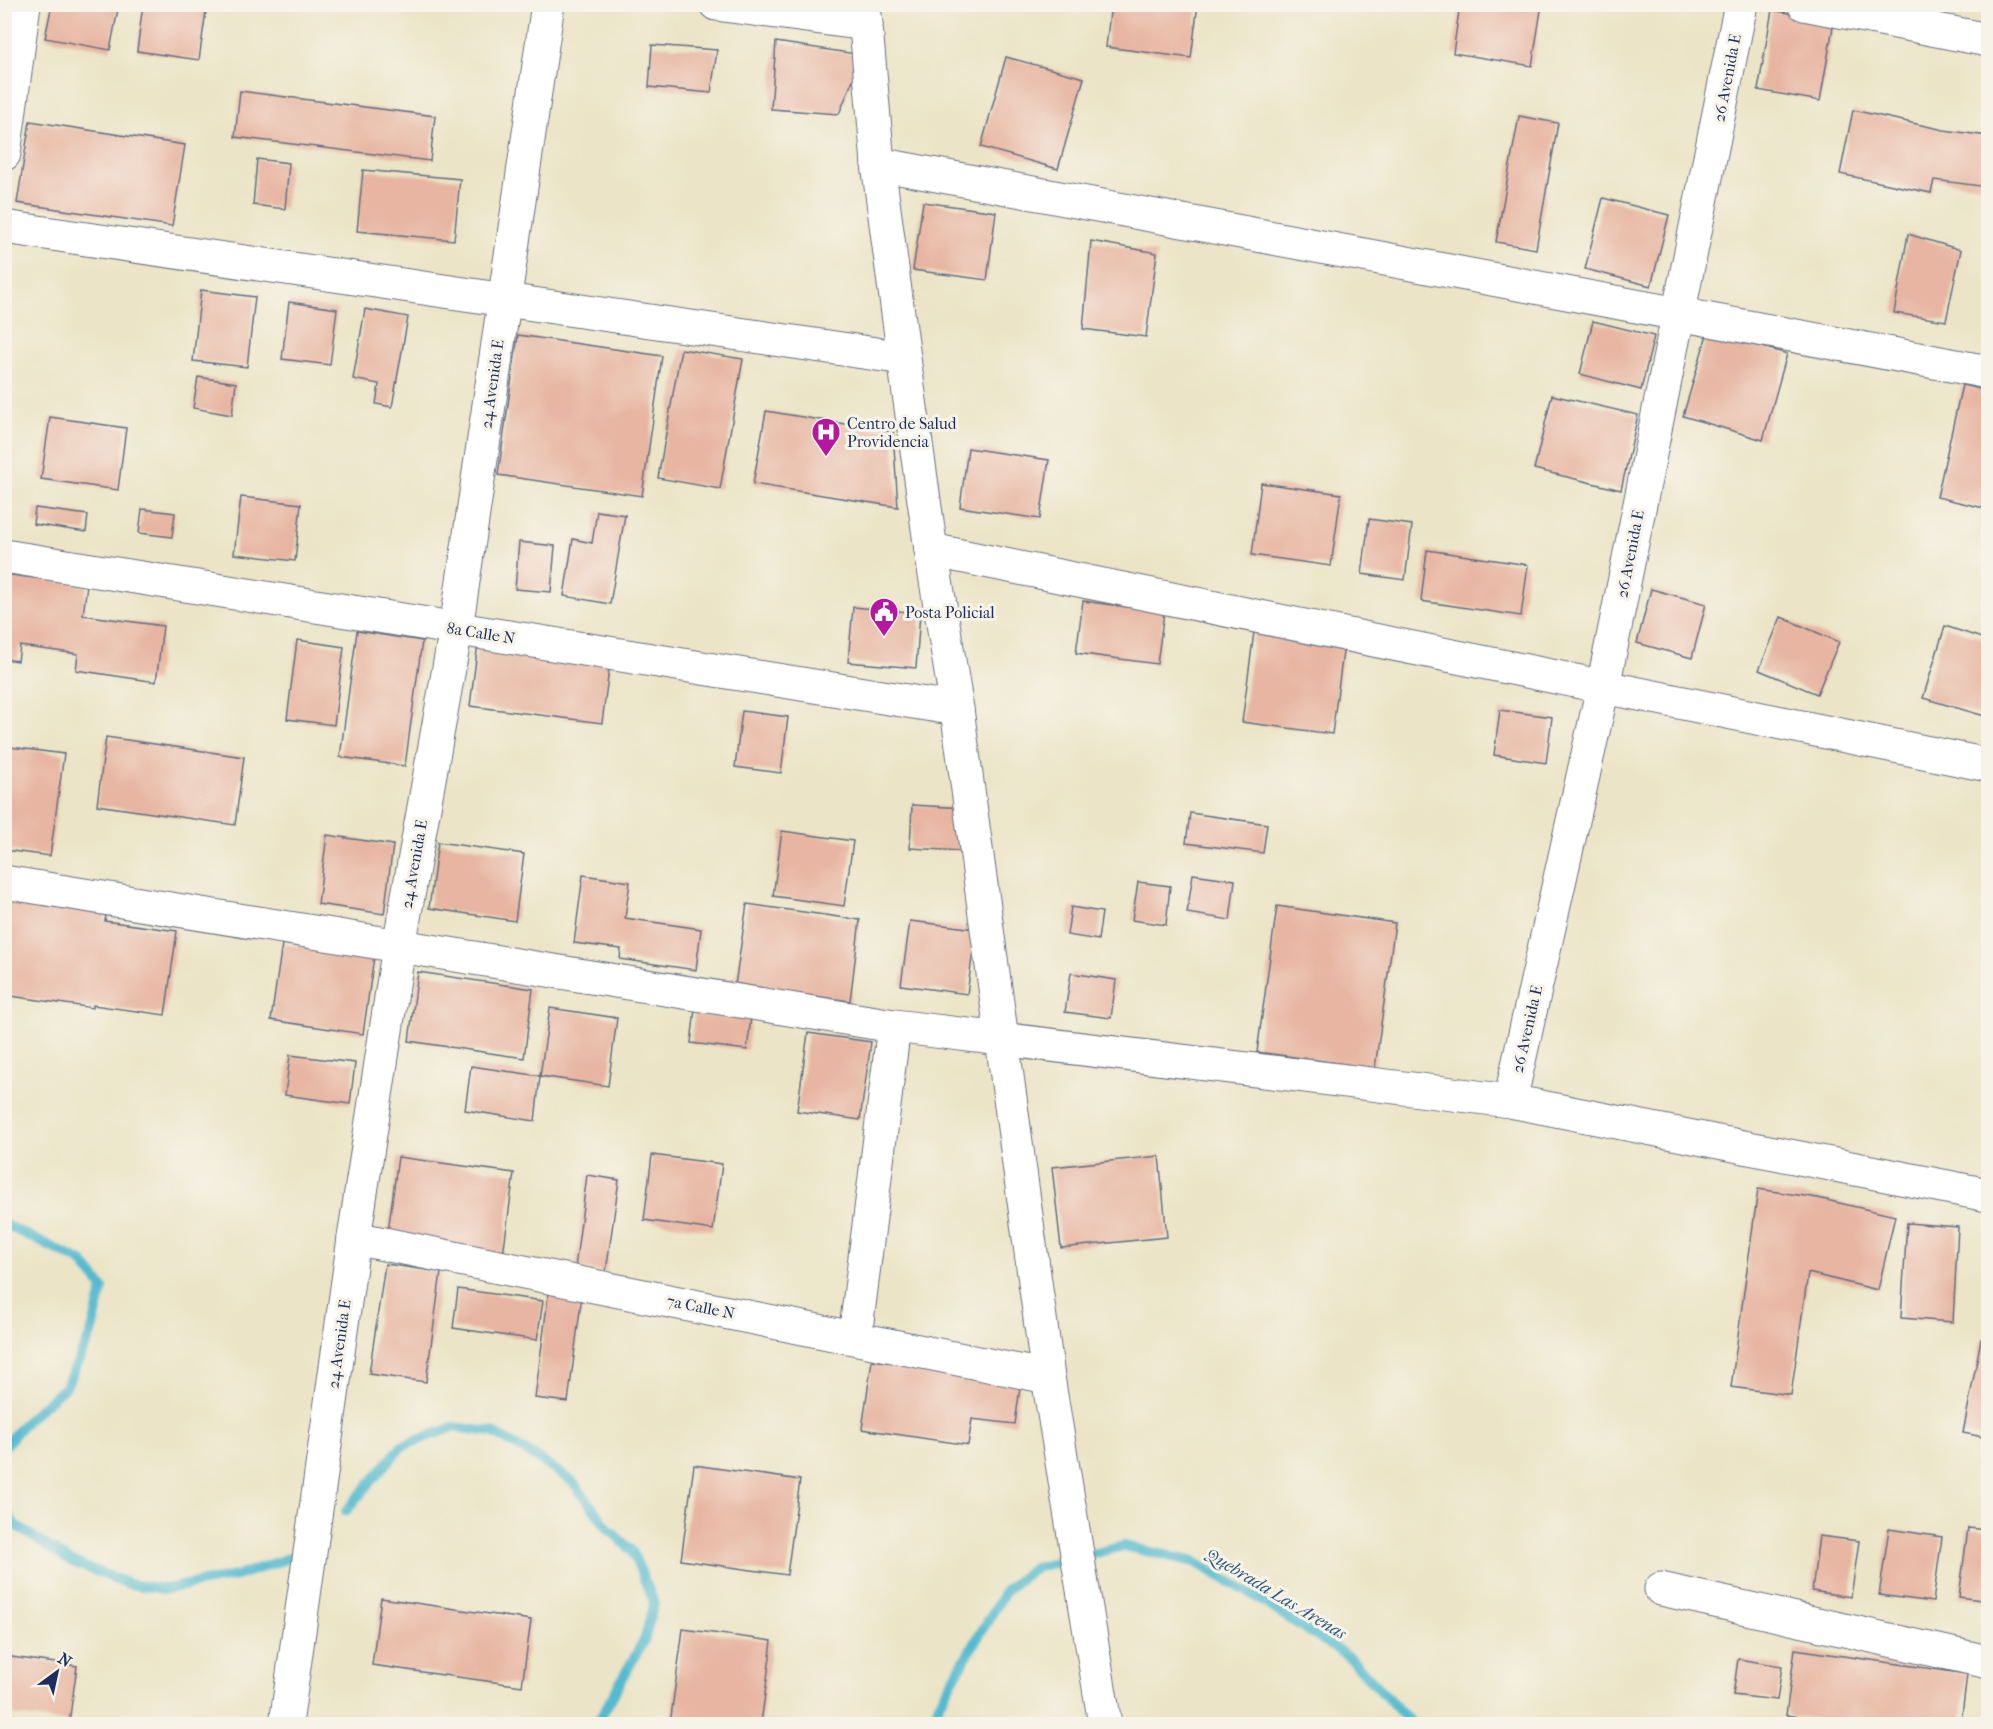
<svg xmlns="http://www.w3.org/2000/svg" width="1993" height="1729" viewBox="0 0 1993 1729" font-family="'IM FELL French Canon',serif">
  <rect width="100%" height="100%" fill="#f7f3e8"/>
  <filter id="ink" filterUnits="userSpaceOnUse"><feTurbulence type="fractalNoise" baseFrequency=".0167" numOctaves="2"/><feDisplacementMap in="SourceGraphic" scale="12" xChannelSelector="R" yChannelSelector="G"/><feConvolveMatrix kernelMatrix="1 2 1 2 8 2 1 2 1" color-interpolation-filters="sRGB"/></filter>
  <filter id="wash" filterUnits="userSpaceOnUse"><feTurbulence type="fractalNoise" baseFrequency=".008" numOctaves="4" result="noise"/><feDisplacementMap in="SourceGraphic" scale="24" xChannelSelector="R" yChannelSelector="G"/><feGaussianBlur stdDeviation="1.35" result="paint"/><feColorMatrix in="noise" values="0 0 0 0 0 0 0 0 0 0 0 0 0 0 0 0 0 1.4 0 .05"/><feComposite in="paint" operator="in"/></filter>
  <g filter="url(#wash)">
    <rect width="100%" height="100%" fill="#ebe4c6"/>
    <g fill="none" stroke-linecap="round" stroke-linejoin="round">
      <!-- stream -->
      <g stroke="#52bacf" stroke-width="10">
        <path d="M4 1224 82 1262 103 1288 91 1334 66 1386 26 1421 4 1447"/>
        <path d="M4 1508 15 1525 70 1561 129 1584 165 1589 236 1576 292 1557"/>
        <path d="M346 1511 402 1446 453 1427 492 1432 531 1454 573 1482 608 1528 632 1551 654 1602 645 1638 597 1724"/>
        <path d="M934 1724 939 1703 1006 1590 1034 1568 1124 1546 1195 1562 1256 1597 1350 1658 1412 1724"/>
      </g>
    </g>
    <g id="blocks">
      <!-- building -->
      <g fill="#e7b5a1">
        <path d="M52 4H119L110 50 45 38Z"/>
        <path d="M143 4H207L199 60 137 51Z"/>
        <path d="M1111 4H1198L1191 58 1106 47Z"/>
        <path d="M1460 4H1542L1532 66 1453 53Z"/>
        <path d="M1772 10 1834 21 1820 101 1758 90Z"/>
        <path d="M776 42 863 55 839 114 771 109Z"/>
        <path d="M652 45 717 50 711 93 649 87Z"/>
        <path d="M1006 57 1084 78 1058 169 981 147Z"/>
        <path d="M240 91 435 116 430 161 235 137Z"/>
        <path d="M1853 110 1944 130 1988 136V187L1934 180 1931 193 1840 174Z"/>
        <path d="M1519 116 1558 123 1536 249 1496 242Z"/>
        <path d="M30 121 185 145 172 226 17 203Z"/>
        <path d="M257 159 289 163 285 209 253 205Z"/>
        <path d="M363 170 460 179 454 240 357 231Z"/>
        <path d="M1603 198 1669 215 1651 286 1585 269Z"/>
        <path d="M923 202 996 212 987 280 913 270Z"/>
        <path d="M1908 234 1961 250 1946 321 1894 313Z"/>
        <path d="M1091 241 1157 253 1146 337 1083 329Z"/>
        <path d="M201 290 255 297 247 367 193 361Z"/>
        <path d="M289 302 337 309 330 365 282 359Z"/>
        <path d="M365 309 408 317 392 407 376 404 379 384 353 379Z"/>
        <path d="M1593 321 1654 336 1641 390 1580 374Z"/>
        <path d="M1708 331 1787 354 1763 440 1683 416Z"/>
        <path d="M518 335 662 356 642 496 498 475Z"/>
        <path d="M681 349 743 359 720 489 658 478Z"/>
        <path d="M198 377 236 383 232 415 193 408Z"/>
        <path d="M1962 385 1988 391V509L1937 497Z"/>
        <path d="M1552 395 1638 415 1621 490 1534 469Z"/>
        <path d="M766 411 893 432 898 507 753 484Z"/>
        <path d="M50 417 126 428 118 490 41 479Z"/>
        <path d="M968 448 1049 460 1040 519 960 507Z"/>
        <path d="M1261 483 1341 494 1331 566 1252 555Z"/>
        <path d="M241 497 301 504 295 561 234 554Z"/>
        <path d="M35 508 88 515 86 532 33 524Z"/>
        <path d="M142 509 175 513 172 537 139 533Z"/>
        <path d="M597 511 625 515 610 604 564 596 573 539 592 543Z"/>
        <path d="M1369 519 1412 525 1405 580 1362 574Z"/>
        <path d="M519 542 555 546 551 592 515 589Z"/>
        <path d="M1427 550 1528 565 1521 616 1421 601Z"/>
        <path d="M4 574 87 585 83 615 163 626 156 682 76 670 78 654 20 646 18 661 4 659Z"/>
        <path d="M1651 589 1706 604 1692 658 1637 643Z"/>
        <path d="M1083 601 1164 612 1157 664 1076 653Z"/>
        <path d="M853 607 920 613 916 668 848 662Z"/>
        <path d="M1781 617 1839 642 1817 694 1759 670Z"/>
        <path d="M1945 626 1988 640V717L1923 698Z"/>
        <path d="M357 631 422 641 405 766 340 757Z"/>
        <path d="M1254 632 1344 645 1332 734 1242 722Z"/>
        <path d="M297 640 344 647 334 725 287 719Z"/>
        <path d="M478 643 610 661 602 723 470 706Z"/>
        <path d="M1500 710 1552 717 1546 763 1494 755Z"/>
        <path d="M742 711 788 717 781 773 735 767Z"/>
        <path d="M106 737 244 757 235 825 97 805Z"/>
        <path d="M10 747 64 754 50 856 4 850V788Z"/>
        <path d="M912 805 964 808 962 851 910 848Z"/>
        <path d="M1190 813 1267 824 1263 853 1186 843Z"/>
        <path d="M782 831 853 841 844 906 773 896Z"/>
        <path d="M327 835 393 845 384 914 318 904Z"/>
        <path d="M438 842 524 854 515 921 429 908Z"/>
        <path d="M1193 874 1235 880 1230 920 1187 913Z"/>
        <path d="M583 875 630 882 625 918 701 929 696 970 620 959 621 949 574 943Z"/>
        <path d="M1138 882 1170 886 1166 925 1132 920Z"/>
        <path d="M6 894 107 908 105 921 177 931 165 1015 93 1005V1008L4 995Z"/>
        <path d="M747 904 860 920 850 1001 735 985Z"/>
        <path d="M1277 906 1395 923 1375 1068 1257 1052Z"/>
        <path d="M1071 907 1102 912 1098 940 1067 935Z"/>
        <path d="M910 921 976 929 967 994 901 985Z"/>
        <path d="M282 944 374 957 363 1034 271 1020Z"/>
        <path d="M418 972 533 989 524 1058 409 1041Z"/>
        <path d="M1071 973 1116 980 1111 1018 1065 1012Z"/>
        <path d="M550 1008 617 1018 608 1086 540 1076Z"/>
        <path d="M695 1009 751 1017 747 1050 691 1043Z"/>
        <path d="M808 1033 871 1042 860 1120 797 1111Z"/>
        <path d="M4 1039 10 1040 6 1072H4Z"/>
        <path d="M290 1055 355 1063 350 1104 285 1095Z"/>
        <path d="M471 1066 540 1076 535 1121 465 1110Z"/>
        <path d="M652 1155 722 1164 713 1230 644 1220Z"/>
        <path d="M1159 1156 1167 1237 1061 1248 1052 1167Z"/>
        <path d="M398 1157 514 1173 503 1255 387 1239Z"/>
        <path d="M587 1175 619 1180 606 1272 575 1268Z"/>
        <path d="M1758 1189 1818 1198 1895 1216 1878 1290 1808 1273 1791 1395 1731 1387Z"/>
        <path d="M1907 1223 1958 1227 1953 1322 1901 1318Z"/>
        <path d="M385 1264 441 1272 426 1382 369 1374Z"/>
        <path d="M458 1289 543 1301 537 1340 453 1328Z"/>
        <path d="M549 1290 582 1295 568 1402 535 1398Z"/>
        <path d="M1981 1339 1988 1340V1438L1963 1433Z"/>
        <path d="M872 1360 1021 1380 1015 1424 972 1419 968 1445 862 1429Z"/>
        <path d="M694 1465 800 1480 787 1575 681 1560Z"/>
        <path d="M1968 1528 1988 1530V1601L1959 1597Z"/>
        <path d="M1889 1529 1942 1537 1933 1602 1879 1595Z"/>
        <path d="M1819 1536 1859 1541 1851 1597 1812 1591Z"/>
        <path d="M381 1598 531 1620 522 1686 372 1665Z"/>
        <path d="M683 1629 772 1641 761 1724H670Z"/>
        <path d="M1795 1649 1967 1674 1961 1724H1850L1786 1715Z"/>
        <path d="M4 1656 77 1666 69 1723 4 1714Z"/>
        <path d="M1738 1659 1782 1666 1777 1700 1733 1695Z"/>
      </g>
    </g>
  </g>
  <g filter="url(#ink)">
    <use href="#blocks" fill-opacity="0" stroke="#646e82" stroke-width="1.5"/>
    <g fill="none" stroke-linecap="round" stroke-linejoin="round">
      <!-- minor casing -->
      <g stroke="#646e82" stroke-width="35">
        <g id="minor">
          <path d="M716 4 866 24"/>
          <path d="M864 4 878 164 904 358 931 550 957 709 1048 1377 1105 1724"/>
          <path d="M1804 4 1988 40"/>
          <path d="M4 154 24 4"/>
          <path d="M878 164 1988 372"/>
          <path d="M4 227 904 358"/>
          <path d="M931 550 1988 765"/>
          <path d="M4 556 957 709"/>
          <path d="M4 882 894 1026 1510 1101 1988 1195"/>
          <path d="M1510 1101 1603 687 1741 4"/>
          <path d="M354 1238 1048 1377"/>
          <path d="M855 1337 894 1026"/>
          <path d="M1661 1589 1988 1662"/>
          <path d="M286 1724 354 1238 399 946 456 629 548 4"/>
        </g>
      </g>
      <!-- minor -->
      <use href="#minor" stroke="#fff" stroke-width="33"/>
    </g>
  </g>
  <!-- icons -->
  <defs>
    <g id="hospital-pin" transform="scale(1.5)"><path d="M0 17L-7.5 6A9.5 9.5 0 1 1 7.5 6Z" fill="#b5179e" stroke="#f7f3e8"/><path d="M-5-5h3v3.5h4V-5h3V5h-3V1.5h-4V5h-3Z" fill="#fff"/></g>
    <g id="civic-pin" transform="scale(1.5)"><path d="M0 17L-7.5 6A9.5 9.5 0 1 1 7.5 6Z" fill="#b5179e" stroke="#f7f3e8"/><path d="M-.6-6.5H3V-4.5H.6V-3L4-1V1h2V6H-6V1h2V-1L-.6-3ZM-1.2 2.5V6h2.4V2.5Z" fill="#fff"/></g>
  </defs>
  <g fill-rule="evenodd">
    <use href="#hospital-pin" x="826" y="432"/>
    <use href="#civic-pin" x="884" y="612"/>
  </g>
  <g text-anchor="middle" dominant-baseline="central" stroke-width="6" stroke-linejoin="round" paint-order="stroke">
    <!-- street labels -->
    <g font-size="16" fill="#1b2f5e" stroke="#f7f3e8">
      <text transform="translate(1727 78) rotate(-79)">26 Avenida E</text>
      <text transform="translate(492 384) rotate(-82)">24 Avenida E</text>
      <text transform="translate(1630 554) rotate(-79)">26 Avenida E</text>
      <text transform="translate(481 633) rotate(9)">8a Calle N</text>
      <text transform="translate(414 864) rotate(-80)">24 Avenida E</text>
      <text transform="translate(1527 1029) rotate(-77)">26 Avenida E</text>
      <text transform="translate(701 1307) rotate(11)">7a Calle N</text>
      <text transform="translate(339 1344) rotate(-82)">24 Avenida E</text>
    </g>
    <!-- poi labels -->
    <g font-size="16" fill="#1b2f5e" stroke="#f7f3e8" text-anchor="start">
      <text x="847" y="423">Centro de Salud<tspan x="847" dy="18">Providencia</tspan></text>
      <text x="905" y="612">Posta Policial</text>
    </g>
    <!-- water labels -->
    <g font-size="18" font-style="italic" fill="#2c5980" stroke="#f7f3e8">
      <text transform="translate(1276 1594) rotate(31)">Quebrada Las Arenas</text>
    </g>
  </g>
  <!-- margin -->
  <rect width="1993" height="1729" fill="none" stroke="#f7f3e8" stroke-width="24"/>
  <!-- north arrow -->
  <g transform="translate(57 1672) rotate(33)" stroke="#f7f3e8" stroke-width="4.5" paint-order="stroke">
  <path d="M0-4.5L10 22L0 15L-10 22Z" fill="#1b2f5e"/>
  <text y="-9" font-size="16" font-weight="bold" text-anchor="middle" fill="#1b2f5e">N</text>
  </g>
</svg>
